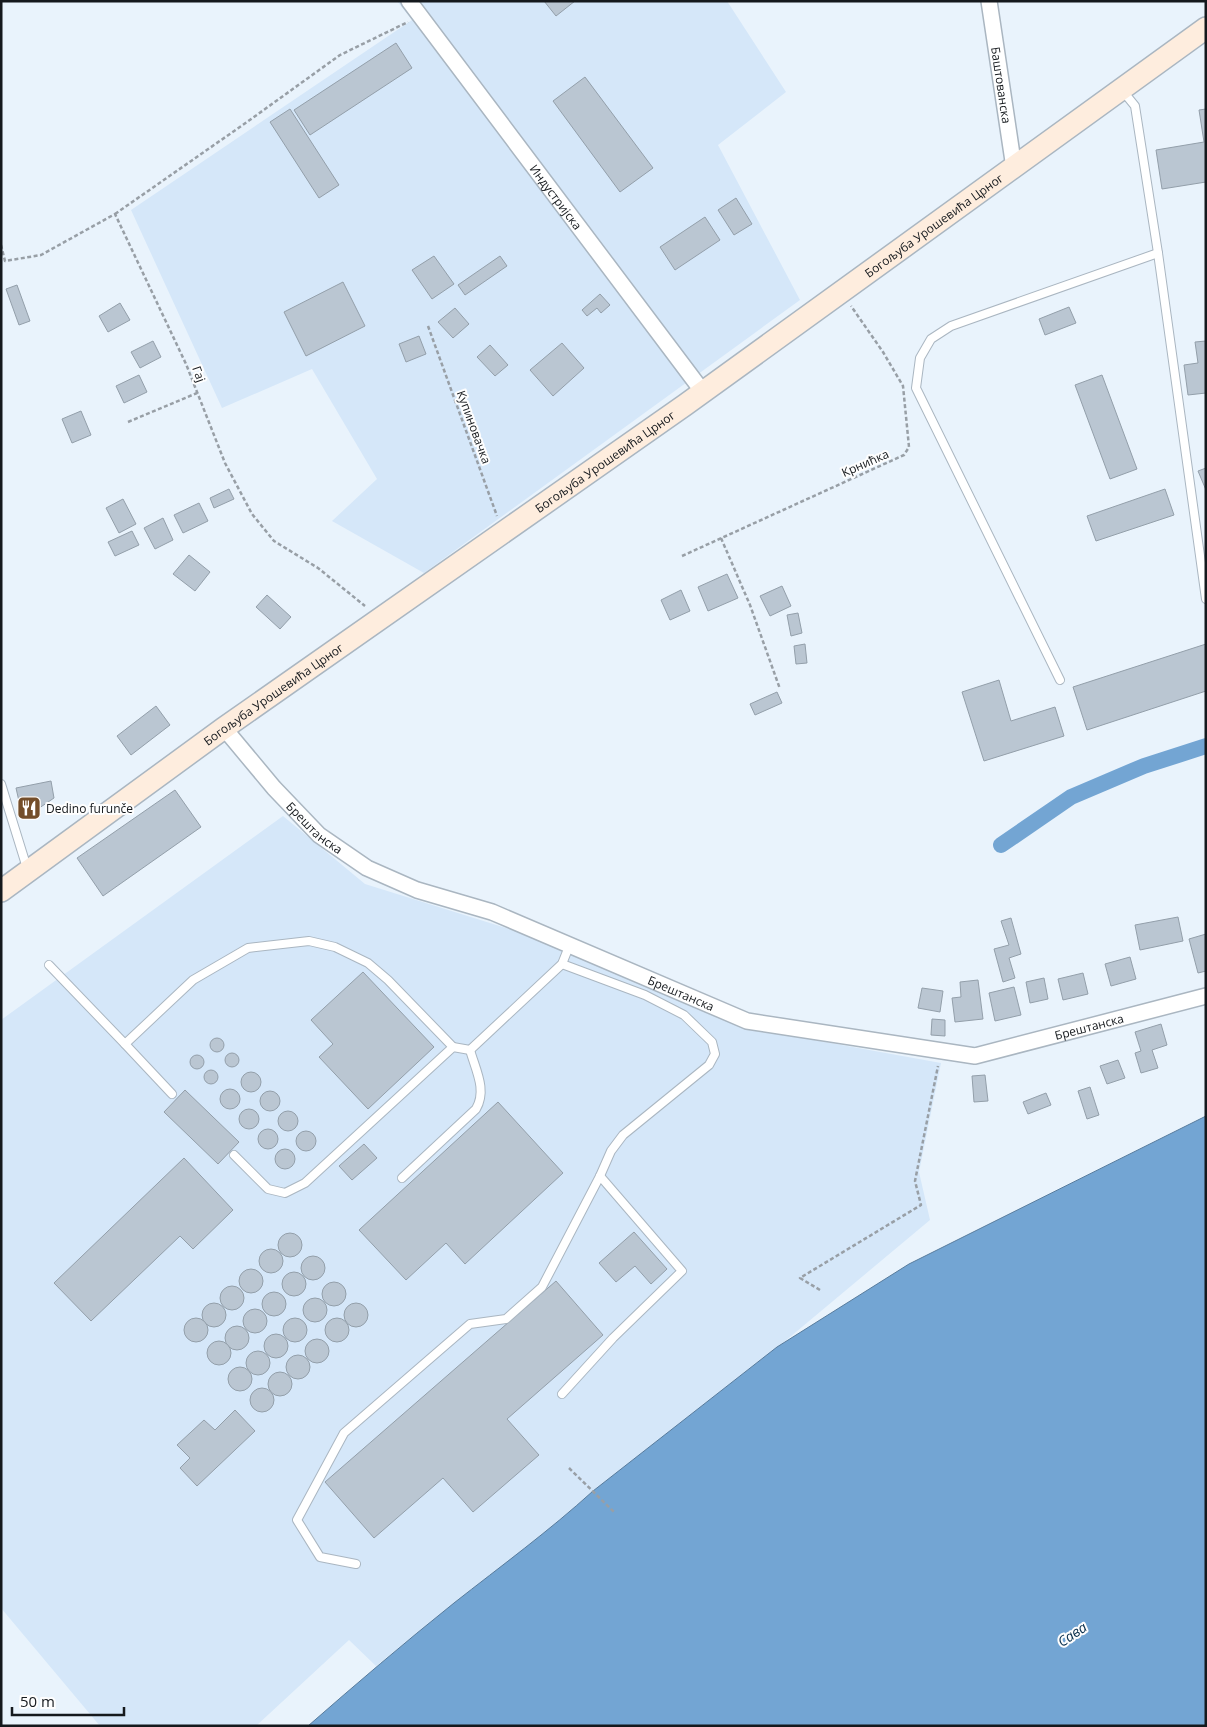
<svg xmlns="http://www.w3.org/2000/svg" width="1207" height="1727" viewBox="0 0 1207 1727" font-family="'Open Sans',sans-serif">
  <rect width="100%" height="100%" fill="#e9f3fc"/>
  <!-- built -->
  <g fill="#d5e7f9">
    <path d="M397 1H727L786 92 718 145 800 300 424 573 332 521 377 479 312 369 222 408 131 210 412 20Z"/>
    <path d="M283 816 365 884 528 935 691 1004 814 1040 941 1063 919 1172 930 1220 778 1347 593 1491 569 1513 376 1666 349 1640 256 1726H100L1 1608V1020Z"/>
  </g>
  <!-- water -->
  <path fill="#73a5d3" stroke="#577b9c" d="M1206 1116V1726H308C356 1684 404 1643 454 1603 501 1566 549 1531 593 1491L777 1347 909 1264Z"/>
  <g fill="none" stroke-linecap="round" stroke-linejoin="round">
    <!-- canal -->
    <path stroke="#73a5d3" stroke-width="16" d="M1001 845 1071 797 1144 766 1206 746"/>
  </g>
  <!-- building -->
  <g fill="#bac6d2" stroke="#939faa">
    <path d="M544 1H575L556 16Z"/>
    <path d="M396 43 412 68 310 135 294 110Z"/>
    <path d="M585 77 653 168 620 192 553 101Z"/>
    <path d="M290 109 339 185 319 198 270 122Z"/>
    <path d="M1206 109V182L1162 189 1156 150 1204 142 1199 110Z"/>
    <path d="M736 198 752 224 734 235 718 210Z"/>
    <path d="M705 217 720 240 675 270 660 247Z"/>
    <path d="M434 256 454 284 432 299 412 270Z"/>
    <path d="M500 256 507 266 465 295 458 285Z"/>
    <path d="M343 282 365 326 306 356 284 312Z"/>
    <path d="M17 285 30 321 19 325 6 289Z"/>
    <path d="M600 294 610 305 601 313 597 308 587 316 582 310Z"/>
    <path d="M120 303 130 320 108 332 99 316Z"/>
    <path d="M1069 307 1076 323 1045 335 1039 319Z"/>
    <path d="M455 308 469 324 453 338 438 322Z"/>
    <path d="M419 336 426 354 406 362 399 344Z"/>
    <path d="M153 341 161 357 140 368 131 352Z"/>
    <path d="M1206 341V393L1188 395 1184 365 1198 363 1195 342Z"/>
    <path d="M562 343 584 368 553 396 530 370Z"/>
    <path d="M490 345 508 365 495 376 477 357Z"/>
    <path d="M139 375 147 392 124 403 116 386Z"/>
    <path d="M1102 375 1137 469 1110 479 1075 385Z"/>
    <path d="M81 411 91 435 72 443 62 419Z"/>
    <path d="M1206 468V490L1198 471Z"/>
    <path d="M229 489 234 499 214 508 210 498Z"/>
    <path d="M1165 489 1174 515 1096 541 1087 516Z"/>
    <path d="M123 499 136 524 119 533 106 508Z"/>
    <path d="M199 503 208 521 183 533 174 515Z"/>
    <path d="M163 518 173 540 155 549 144 528Z"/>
    <path d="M132 531 139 545 115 556 108 542Z"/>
    <path d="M189 555 210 572 195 591 173 574Z"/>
    <path d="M727 574 738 598 708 611 698 587Z"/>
    <path d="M782 586 791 606 770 616 760 596Z"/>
    <path d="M681 590 690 611 670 620 661 600Z"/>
    <path d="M267 595 291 617 280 629 256 607Z"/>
    <path d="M798 613 802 633 791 636 787 615Z"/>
    <path d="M805 644 807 663 796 664 794 646Z"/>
    <path d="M1206 644V691L1087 730 1073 687Z"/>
    <path d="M999 680 1011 721 1055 707 1064 736 984 761 962 692Z"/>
    <path d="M777 692 782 703 755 715 750 704Z"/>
    <path d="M156 706 170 725 131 755 117 736Z"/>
    <path d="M51 781 54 798 23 819 16 788Z"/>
    <path d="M175 790 201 827 103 896 77 858Z"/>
    <path d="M1178 917 1183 941 1140 950 1135 925Z"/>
    <path d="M1011 918 1021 954 1009 958 1015 978 1003 982 994 949 1009 945 1001 921Z"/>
    <path d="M1206 934V971L1198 973 1189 939Z"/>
    <path d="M1130 957 1136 979 1111 986 1105 964Z"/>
    <path d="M363 972 434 1047 368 1109 319 1057 333 1044 311 1020Z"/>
    <path d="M1083 973 1088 994 1063 1000 1058 979Z"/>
    <path d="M1044 978 1048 999 1030 1003 1026 982Z"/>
    <path d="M978 980 983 1019 955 1022 952 998 961 997 960 982Z"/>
    <path d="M1014 987 1021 1015 995 1021 989 993Z"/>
    <path d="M922 988 943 991 940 1012 918 1008Z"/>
    <path d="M932 1019 945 1020V1036L931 1035Z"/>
    <path d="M1161 1024 1167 1045 1152 1050 1158 1068 1141 1073 1135 1053 1141 1051 1135 1032Z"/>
    <circle cx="217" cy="1045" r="7"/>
    <circle cx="232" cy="1060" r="7"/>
    <circle cx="197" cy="1062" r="7"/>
    <path d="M1118 1060 1125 1078 1107 1084 1100 1066Z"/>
    <circle cx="211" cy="1077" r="7"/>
    <circle cx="251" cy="1082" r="10"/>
    <path d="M985 1075 988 1101 974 1102 972 1076Z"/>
    <path d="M1090 1087 1099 1115 1087 1119 1078 1091Z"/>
    <circle cx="230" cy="1099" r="10"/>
    <path d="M185 1090 239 1142 218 1164 164 1112Z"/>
    <circle cx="270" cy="1101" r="10"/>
    <path d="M1046 1093 1051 1105 1028 1114 1023 1102Z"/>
    <path d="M498 1102 563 1173 465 1264 446 1243 406 1280 359 1230Z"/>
    <circle cx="249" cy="1119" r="10"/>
    <circle cx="288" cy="1121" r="10"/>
    <circle cx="268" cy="1139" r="10"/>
    <circle cx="306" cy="1141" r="10"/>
    <path d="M364 1144 377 1158 352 1180 339 1166Z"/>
    <circle cx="285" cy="1159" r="10"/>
    <path d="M184 1158 233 1210 193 1249 180 1236 91 1321 54 1283Z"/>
    <path d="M634 1232 667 1269 651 1284 635 1266 616 1282 599 1263Z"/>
    <circle cx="290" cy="1245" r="12"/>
    <circle cx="271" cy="1261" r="12"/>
    <circle cx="313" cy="1268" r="12"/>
    <circle cx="251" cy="1281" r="12"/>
    <circle cx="294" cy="1284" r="12"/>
    <path d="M556 1281 603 1335 507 1419 539 1455 473 1512 443 1478 374 1538 325 1482Z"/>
    <circle cx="334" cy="1294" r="12"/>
    <circle cx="232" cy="1298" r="12"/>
    <circle cx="274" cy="1304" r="12"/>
    <circle cx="315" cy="1310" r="12"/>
    <circle cx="214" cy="1315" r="12"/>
    <circle cx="356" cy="1315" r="12"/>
    <circle cx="255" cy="1321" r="12"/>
    <circle cx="337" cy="1330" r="12"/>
    <circle cx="196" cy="1330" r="12"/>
    <circle cx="295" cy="1330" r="12"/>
    <circle cx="237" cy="1338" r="12"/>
    <circle cx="276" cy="1346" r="12"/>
    <circle cx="317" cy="1351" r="12"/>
    <circle cx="219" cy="1353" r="12"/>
    <circle cx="258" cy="1363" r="12"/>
    <circle cx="298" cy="1367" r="12"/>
    <circle cx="240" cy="1379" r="12"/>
    <circle cx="280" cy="1384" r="12"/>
    <circle cx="262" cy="1400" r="12"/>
    <path d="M235 1410 255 1431 197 1486 180 1468 190 1458 177 1445 204 1420 215 1430Z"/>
  </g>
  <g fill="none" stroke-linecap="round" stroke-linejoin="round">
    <!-- lane casing -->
    <g stroke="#aab6c1" stroke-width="10">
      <g id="lane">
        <path d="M1122 90 1135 106 1158 253 1206 599"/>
        <path d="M1060 680 916 388 920 358 931 339 951 326 1158 253"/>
        <path d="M1 784 27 868"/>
        <path d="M49 965 125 1044 193 980 248 948 309 941 335 947 368 963 388 980 453 1047"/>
        <path d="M125 1044 172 1094"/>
        <path d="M234 1155 268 1189 285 1193 305 1183 453 1047 470 1050 562 964 570 944"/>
        <path d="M402 1178 476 1109C487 1090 476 1071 470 1050"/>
        <path d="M562 1394 613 1338 682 1271 600 1176"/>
        <path d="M356 1564 320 1557 297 1520 344 1433 470 1324 506 1319 542 1287 600 1176 611 1151 623 1135 709 1065 715 1054 712 1042 684 1015 645 995 562 964"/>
      </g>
    </g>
    <!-- street casing -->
    <g stroke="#aab6c1" stroke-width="18">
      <g id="street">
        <path id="s1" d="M409 1 703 392"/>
        <path id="s2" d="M989 1 1014 168"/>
        <path id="s3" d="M224 728 274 788 319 835 367 868 417 890 492 912 747 1021 975 1056 1206 996"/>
      </g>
    </g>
    <!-- secondary casing -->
    <g stroke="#aab6c1" stroke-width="24">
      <g id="secondary">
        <path id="s4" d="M1 891 224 728 685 405 1206 28"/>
      </g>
    </g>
    <!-- path -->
    <g stroke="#989fa6" stroke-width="2.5" stroke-dasharray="4 2.5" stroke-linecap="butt">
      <path d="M115 214 247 122 340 55 408 22"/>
      <path d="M1 245 5 261 41 255 115 214 186 364 225 463 252 514 274 541 318 568 365 606"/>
      <path d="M428 326 497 516"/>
      <path d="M128 422 197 393"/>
      <path d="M721 538 750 605 780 689"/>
      <path d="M682 556 904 455 909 447 903 386 883 352 851 306"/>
      <path d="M820 1290 800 1278 921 1205 915 1181 938 1066"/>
      <path d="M569 1468 614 1512"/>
    </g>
    <!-- lane -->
    <use href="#lane" stroke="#fff" stroke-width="8"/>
    <!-- street -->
    <use href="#street" stroke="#fff" stroke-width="15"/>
    <!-- secondary -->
    <use href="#secondary" stroke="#feedde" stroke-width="21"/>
  </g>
  <!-- icons -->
  <defs>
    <g id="restaurant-square" transform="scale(1.25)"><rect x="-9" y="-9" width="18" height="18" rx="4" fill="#744e2a" stroke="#fefefe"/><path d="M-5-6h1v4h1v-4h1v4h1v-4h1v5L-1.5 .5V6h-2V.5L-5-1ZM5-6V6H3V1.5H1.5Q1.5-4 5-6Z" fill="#fff"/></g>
  </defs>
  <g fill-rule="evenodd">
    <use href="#restaurant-square" x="29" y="808"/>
  </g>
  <g text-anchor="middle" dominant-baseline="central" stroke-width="4" stroke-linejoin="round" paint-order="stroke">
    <!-- street labels -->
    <g font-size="12" fill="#15191d" stroke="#fefefe">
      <text stroke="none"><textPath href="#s2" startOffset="85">Баштованска</textPath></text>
      <text stroke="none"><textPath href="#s1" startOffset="245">Индустријска</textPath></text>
      <text stroke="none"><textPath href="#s4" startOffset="1146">Богољуба Урошевића Црног</textPath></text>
      <text transform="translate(199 374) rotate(70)">Гај</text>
      <text transform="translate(474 427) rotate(70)">Купиновачка</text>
      <text stroke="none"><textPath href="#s4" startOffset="741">Богољуба Урошевића Црног</textPath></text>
      <text transform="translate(865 463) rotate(-24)">Крнићка</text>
      <text stroke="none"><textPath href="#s4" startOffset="336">Богољуба Урошевића Црног</textPath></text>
      <text stroke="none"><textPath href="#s3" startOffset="135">Брештанска</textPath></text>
      <text stroke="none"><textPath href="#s3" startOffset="540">Брештанска</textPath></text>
      <text stroke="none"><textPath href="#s3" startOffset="960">Брештанска</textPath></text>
    </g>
    <!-- poi labels -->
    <g font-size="12" fill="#15191d" stroke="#fefefe" text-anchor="start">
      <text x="46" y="808">Dedino furunče</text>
    </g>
    <!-- water labels -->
    <g font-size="14" font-style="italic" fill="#052c4a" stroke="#fefefe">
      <text transform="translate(1072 1634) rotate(-34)">Сава</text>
    </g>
  </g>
  <!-- border -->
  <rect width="1207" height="1727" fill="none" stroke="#15191d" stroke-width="5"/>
  <!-- scale -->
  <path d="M12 1707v8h112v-8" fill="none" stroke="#15191d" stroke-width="2.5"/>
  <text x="20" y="1707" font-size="15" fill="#15191d" stroke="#fefefe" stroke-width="4" paint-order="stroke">50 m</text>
</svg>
